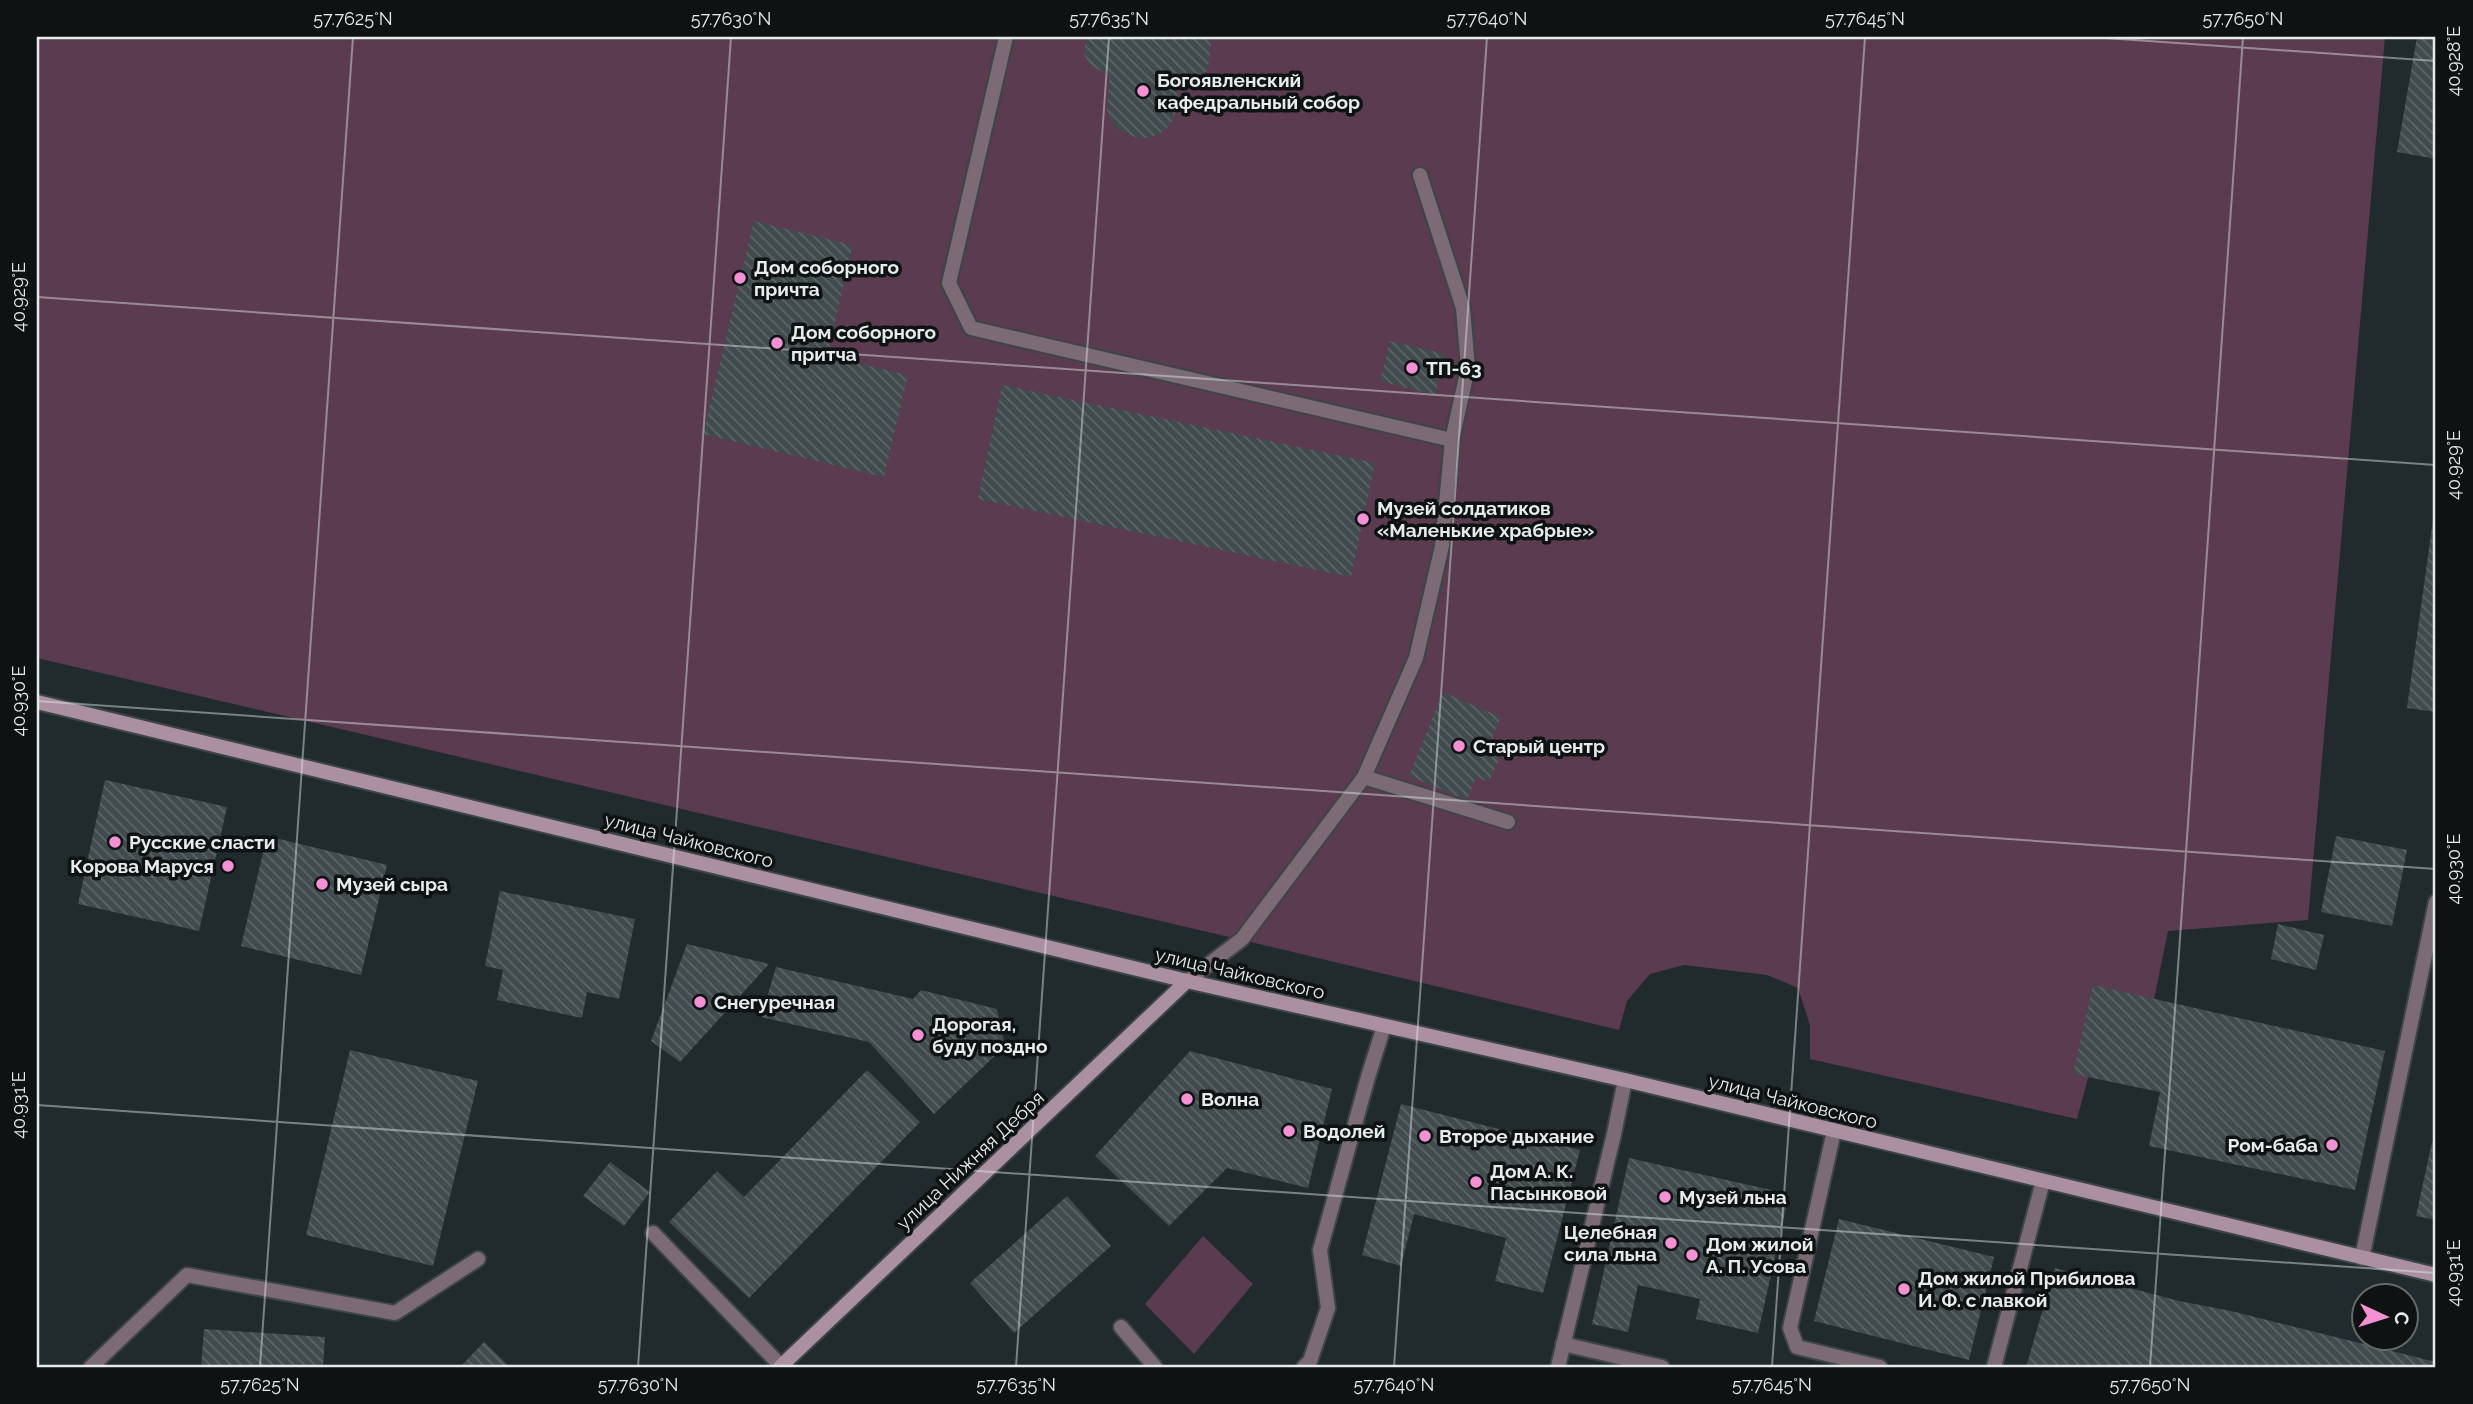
<svg xmlns="http://www.w3.org/2000/svg" width="2473" height="1404" viewBox="0 0 2473 1404" font-family="Raleway,sans-serif">
  <defs>
    <pattern id="building-back-hatch" width="6" height="6" patternUnits="userSpaceOnUse" patternTransform="scale(1.75)"><rect width="6" height="6" fill="#414b4d"/><path d="M-1 5l2 2M0 0l6 6M5-1l2 2" fill="none" stroke="#5c6567"/></pattern>
  </defs>
  <rect width="100%" height="100%" fill="#212a2c"/>
  <!-- green -->
  <g fill="#5a3b4f">
    <path d="M37 37H2385L2308 920 2168 931 2148 1029 2104 1019 2077 1119 1810 1059V1025L1798 988 1767 975 1684 965 1650 974 1627 1001 1619 1030 1276 948 37 658Z"/>
    <path d="M1203 1236 1253 1284 1194 1354 1145 1304Z"/>
  </g>
  <!-- building -->
  <g fill="url(#building-back-hatch)">
    <path d="M1086 37H1212L1208 69 1199 78 1179 84 1174 118 1168 127 1159 134 1148 138H1137L1117 129 1111 120 1107 110 1110 76 1090 65 1084 54Z"/>
    <path d="M2417 37H2436V159L2397 152Z"/>
    <path d="M754 221 853 245 827 356 908 375 884 477 703 434Z"/>
    <path d="M1390 341 1445 354 1435 395 1380 381Z"/>
    <path d="M1002 385 1375 463 1351 577 978 499Z"/>
    <path d="M2435 505H2436V712L2407 708Z"/>
    <path d="M1443 692 1501 717 1490 743 1504 748 1489 782 1476 777 1467 800 1409 776Z"/>
    <path d="M105 780 227 807 199 931 78 904Z"/>
    <path d="M267 836 387 865 361 975 241 946Z"/>
    <path d="M2336 836 2407 850 2392 926 2321 912Z"/>
    <path d="M500 891 635 919 619 999 587 992 582 1018 497 1000 503 970 485 966Z"/>
    <path d="M2278 924 2324 935 2316 970 2271 959Z"/>
    <path d="M687 944 769 964 680 1062 651 1041Z"/>
    <path d="M776 967 913 999 921 990 997 1009 1005 1046 934 1114 869 1042 761 1017Z"/>
    <path d="M2093 985 2385 1051 2355 1190 2149 1146 2160 1092 2073 1074Z"/>
    <path d="M350 1050 478 1081 433 1266 306 1235Z"/>
    <path d="M1190 1051 1332 1089 1308 1188 1227 1168 1169 1226 1095 1156Z"/>
    <path d="M867 1070 920 1122 749 1298 669 1222 717 1171 744 1197Z"/>
    <path d="M1401 1104 1580 1150 1543 1293 1495 1281 1506 1238 1414 1214 1401 1266 1362 1255Z"/>
    <path d="M2432 1142H2436V1220L2416 1216Z"/>
    <path d="M1629 1158 1789 1194 1758 1333 1696 1319 1700 1299 1638 1285 1628 1332 1592 1324Z"/>
    <path d="M610 1162 650 1192 624 1226 583 1196Z"/>
    <path d="M1067 1196 1111 1246 1014 1333 970 1283Z"/>
    <path d="M1839 1219 1994 1257 1969 1360 1814 1321Z"/>
    <path d="M2055 1268 2179 1301 2231 1311 2436 1362V1367H2026Z"/>
    <path d="M204 1329 325 1337 323 1367H201Z"/>
    <path d="M484 1342 510 1367H460Z"/>
  </g>
  <g fill="none" stroke-linecap="round" stroke-linejoin="round">
    <!-- lane casing -->
    <g stroke="#3d4547" stroke-width="18">
      <g id="lane">
        <path d="M1006 37 949 283 971 328 1452 440"/>
        <path d="M1364 777 1508 822"/>
        <path d="M1187 981 1242 939 1364 777 1416 658 1442 546 1452 440 1468 368 1463 308 1420 175"/>
        <path d="M1834 1131 1790 1328 1797 1347 1880 1367"/>
        <path d="M653 1233 781 1366"/>
        <path d="M2362 1258 2436 902"/>
        <path d="M1121 1327 1155 1367"/>
        <path d="M1563 1344 1662 1367"/>
        <path d="M91 1367 187 1275 395 1313 478 1259"/>
        <path d="M1304 1367 1310 1361 1328 1308 1320 1250 1368 1077 1384 1026"/>
        <path d="M1558 1367 1614 1134 1625 1080"/>
        <path d="M1994 1367 2043 1181"/>
      </g>
    </g>
    <!-- secondary casing -->
    <g stroke="#3d4547" stroke-width="18">
      <g id="secondary">
        <path d="M37 702 1187 981 1625 1080 2436 1275"/>
        <path d="M780 1367 1187 981"/>
      </g>
    </g>
    <!-- lane -->
    <use href="#lane" stroke="#7c6b75" stroke-width="14"/>
    <!-- secondary -->
    <use href="#secondary" stroke="#ab90a1" stroke-width="14"/>
  </g>
  <!-- ticks -->
  <path fill="none" stroke="#e6ecee" stroke-width="2" stroke-opacity="0.45" d="M2091 37 2436 61M37 297 2436 465M37 701 2436 869M37 1105 2436 1273M260 1367 353 37M638 1367 731 37M1016 1367 1109 37M1394 1367 1487 37M1772 1367 1865 37M2150 1367 2243 37"/>
  <!-- markers -->
  <g fill="#f491d4" stroke="#0e1212" stroke-width="2.5">
    <circle cx="1143" cy="91" r="7"/>
    <circle cx="740" cy="278" r="7"/>
    <circle cx="777" cy="343" r="7"/>
    <circle cx="1412" cy="368" r="7"/>
    <circle cx="1363" cy="519" r="7"/>
    <circle cx="1459" cy="746" r="7"/>
    <circle cx="115" cy="842" r="7"/>
    <circle cx="228" cy="866" r="7"/>
    <circle cx="322" cy="884" r="7"/>
    <circle cx="700" cy="1002" r="7"/>
    <circle cx="918" cy="1035" r="7"/>
    <circle cx="1187" cy="1099" r="7"/>
    <circle cx="1289" cy="1131" r="7"/>
    <circle cx="1425" cy="1136" r="7"/>
    <circle cx="2332" cy="1145" r="7"/>
    <circle cx="1476" cy="1182" r="7"/>
    <circle cx="1665" cy="1197" r="7"/>
    <circle cx="1671" cy="1243" r="7"/>
    <circle cx="1692" cy="1255" r="7"/>
    <circle cx="1904" cy="1289" r="7"/>
  </g>
  <g text-anchor="middle" dominant-baseline="central" stroke-width="7" stroke-linejoin="round" paint-order="stroke">
    <!-- poi labels -->
    <g font-size="19" font-weight="bold" fill="#e6ecee" stroke="#0e1212" text-anchor="start">
      <text x="1157" y="80">Богоявленский<tspan x="1157" dy="22">кафедральный собор</tspan></text>
      <text x="754" y="267">Дом соборного<tspan x="754" dy="22">причта</tspan></text>
      <text x="791" y="332">Дом соборного<tspan x="791" dy="22">притча</tspan></text>
      <text x="1426" y="368">ТП-63</text>
      <text x="1377" y="508">Музей солдатиков<tspan x="1377" dy="22">«Маленькие храбрые»</tspan></text>
      <text x="1473" y="746">Старый центр</text>
      <text x="129" y="842">Русские сласти</text>
      <text x="214" y="866" text-anchor="end">Корова Маруся</text>
      <text x="336" y="884">Музей сыра</text>
      <text x="714" y="1002">Снегуречная</text>
      <text x="932" y="1024">Дорогая,<tspan x="932" dy="22">буду поздно</tspan></text>
      <text x="1201" y="1099">Волна</text>
      <text x="1303" y="1131">Водолей</text>
      <text x="1439" y="1136">Второе дыхание</text>
      <text x="2318" y="1145" text-anchor="end">Ром-баба</text>
      <text x="1490" y="1171">Дом А. К.<tspan x="1490" dy="22">Пасынковой</tspan></text>
      <text x="1679" y="1197">Музей льна</text>
      <text x="1657" y="1232" text-anchor="end">Целебная<tspan x="1657" dy="22">сила льна</tspan></text>
      <text x="1706" y="1244">Дом жилой<tspan x="1706" dy="22">А. П. Усова</tspan></text>
      <text x="1918" y="1278">Дом жилой Прибилова<tspan x="1918" dy="22">И. Ф. с лавкой</tspan></text>
    </g>
    <!-- street labels -->
    <g font-size="19" fill="#e6ecee" stroke="#0e1212">
      <text transform="translate(689 840) rotate(14)">улица Чайковского</text>
      <text transform="translate(1240 973) rotate(13)">улица Чайковского</text>
      <text transform="translate(1793 1101) rotate(14)">улица Чайковского</text>
      <text transform="translate(970 1160) rotate(-43)">улица Нижняя Дебря</text>
    </g>
  </g>
  <!-- border -->
  <rect width="2473" height="1404" fill="none" stroke="#0e1212" stroke-width="77"/>
  <!-- north arrow -->
  <g transform="translate(2385 1317) rotate(94)"><circle r="33" fill="#0e1212" stroke="#64696a" stroke-width="2"/>
  <path d="M0-5L12 26L0 18L-12 26Z" fill="#f491d4"/>
  <text y="-10" font-size="19" font-weight="bold" text-anchor="middle" fill="#e6ecee">С</text>
  </g>
  <rect x="38" y="38" width="2396" height="1328" fill="none" stroke="#e6ecee" stroke-width="2.5"/>
  <g font-size="18" text-anchor="middle" fill="#e6ecee">
    <text x="353" y="25">57.7625°N</text>
    <text x="731" y="25">57.7630°N</text>
    <text x="1109" y="25">57.7635°N</text>
    <text x="1487" y="25">57.7640°N</text>
    <text x="1865" y="25">57.7645°N</text>
    <text x="2243" y="25">57.7650°N</text>
    <text transform="translate(2454 61) rotate(-90)" y="6">40.928°E</text>
    <text transform="translate(19 297) rotate(-90)" y="6">40.929°E</text>
    <text transform="translate(2454 465) rotate(-90)" y="6">40.929°E</text>
    <text transform="translate(19 701) rotate(-90)" y="6">40.930°E</text>
    <text transform="translate(2454 869) rotate(-90)" y="6">40.930°E</text>
    <text transform="translate(19 1105) rotate(-90)" y="6">40.931°E</text>
    <text transform="translate(2454 1273) rotate(-90)" y="6">40.931°E</text>
    <text x="260" y="1391">57.7625°N</text>
    <text x="638" y="1391">57.7630°N</text>
    <text x="1016" y="1391">57.7635°N</text>
    <text x="1394" y="1391">57.7640°N</text>
    <text x="1772" y="1391">57.7645°N</text>
    <text x="2150" y="1391">57.7650°N</text>
  </g>
</svg>
